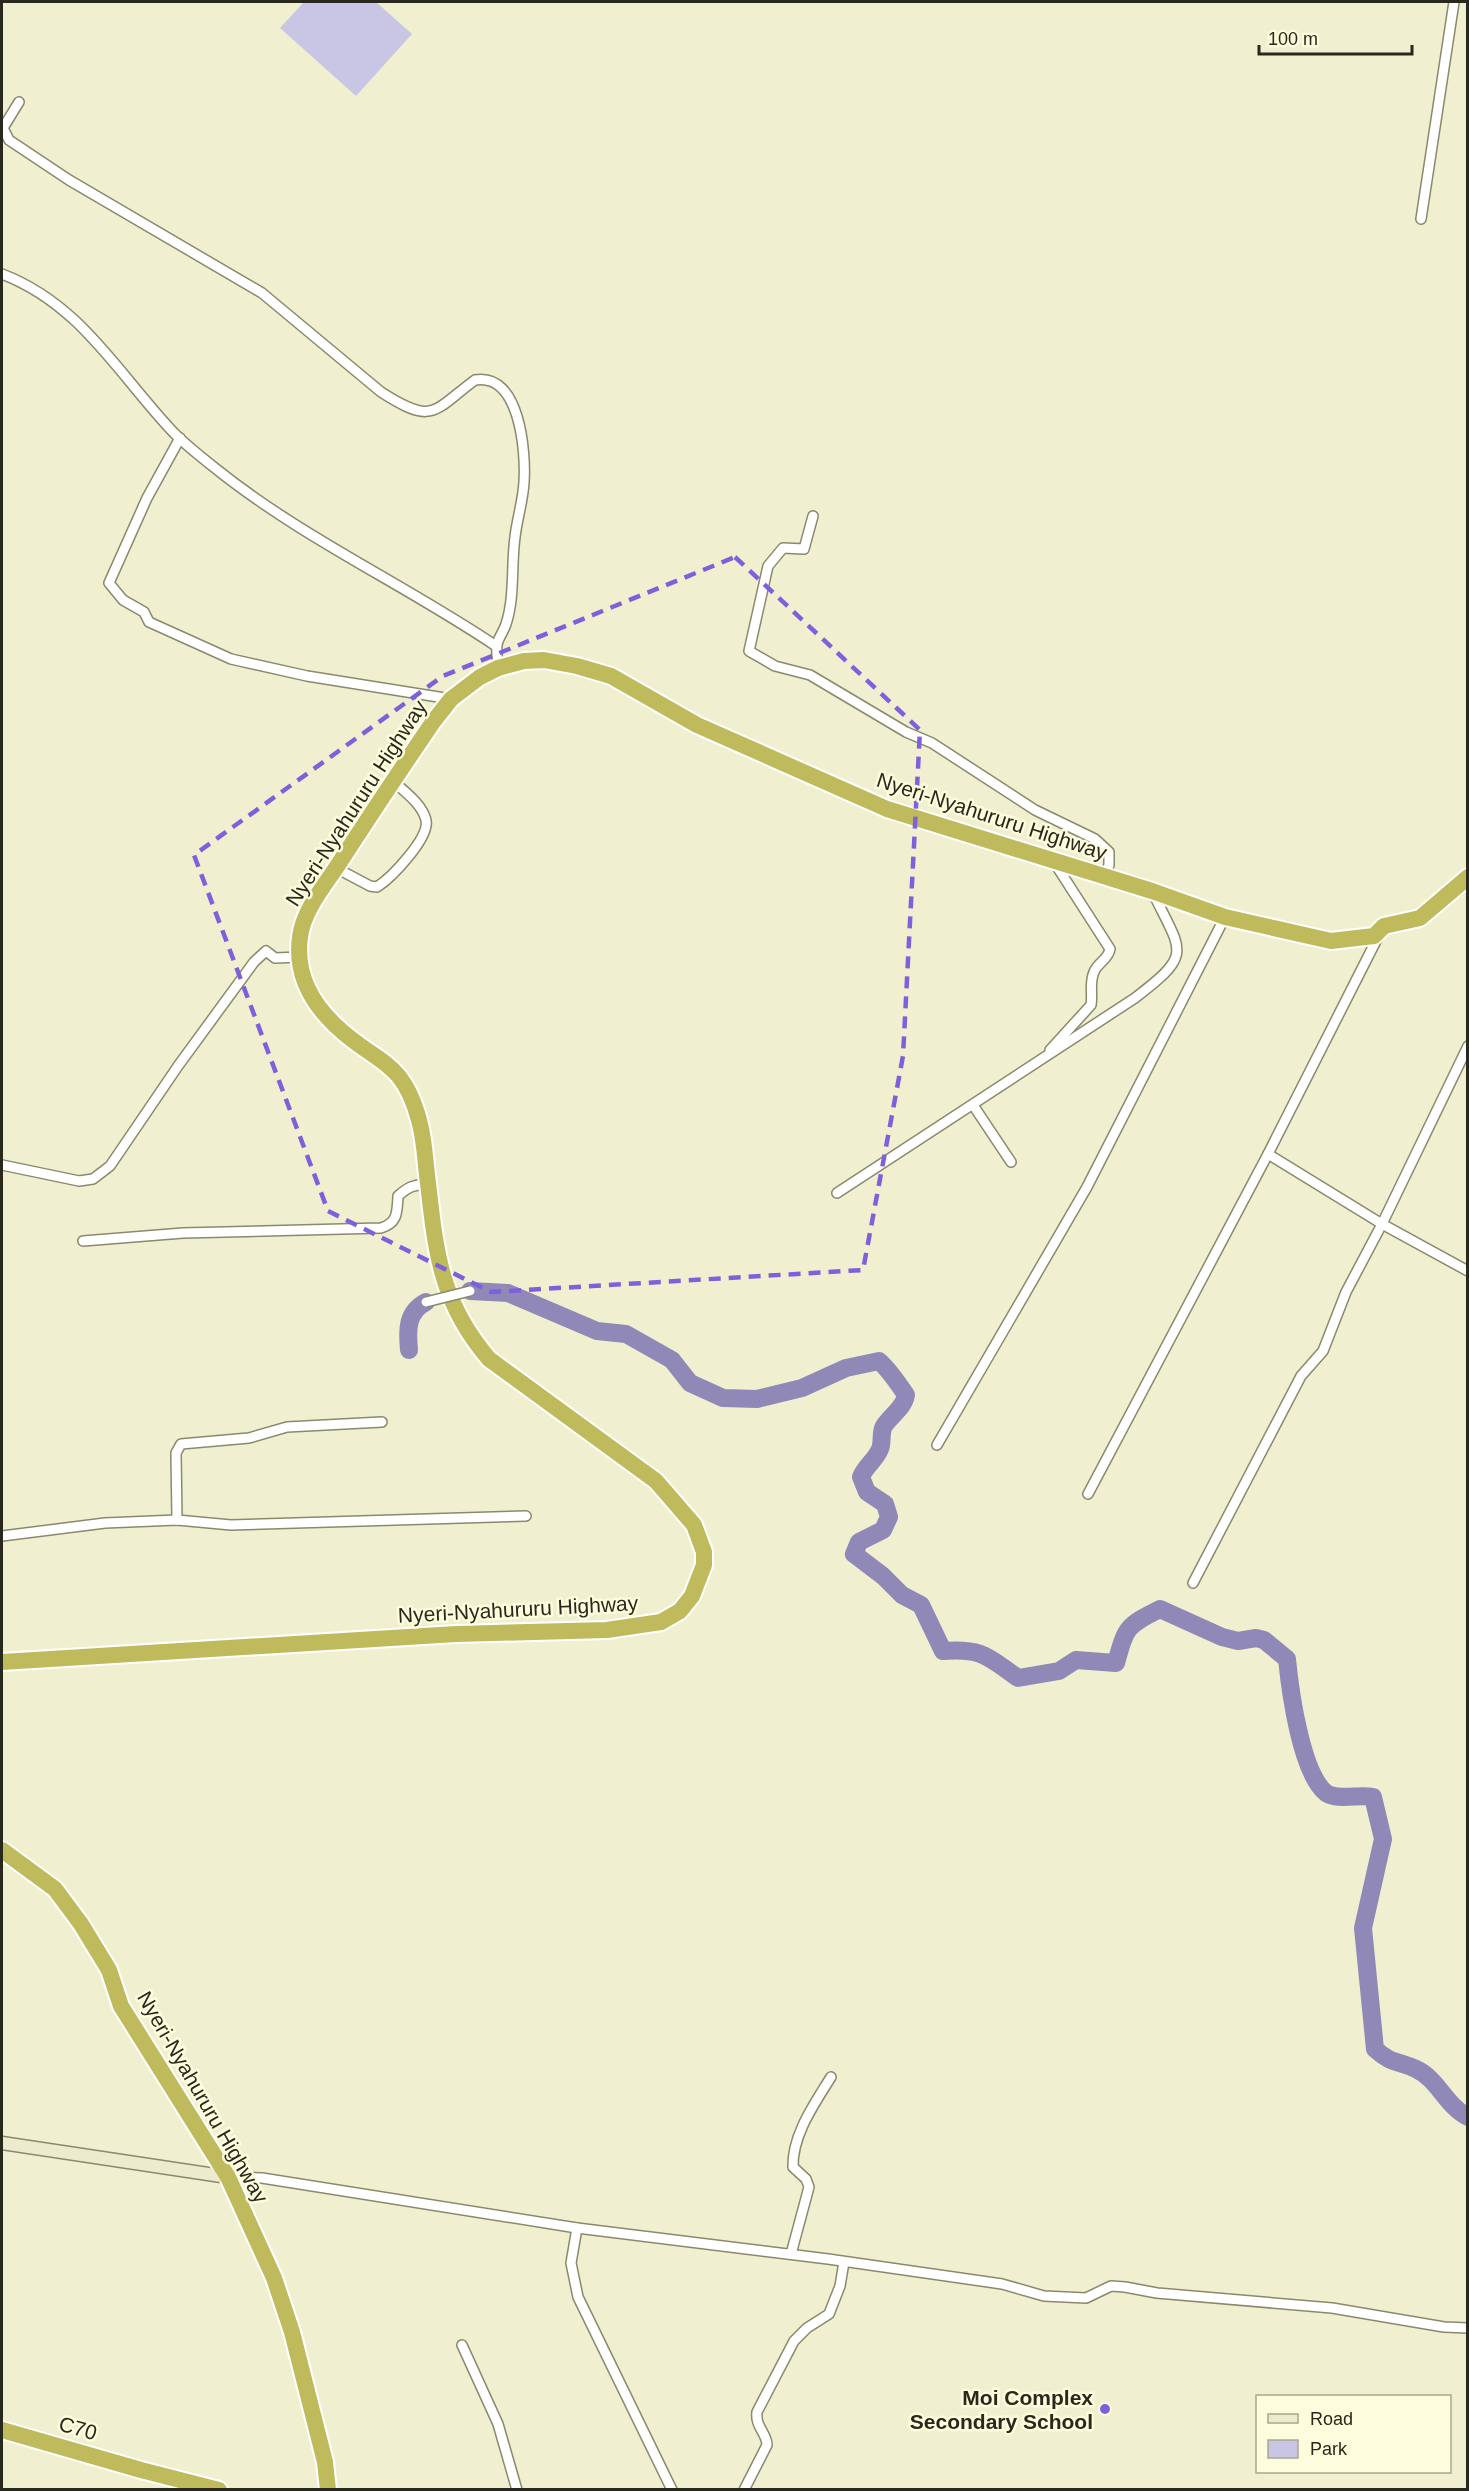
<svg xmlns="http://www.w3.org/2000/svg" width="1469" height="2491" viewBox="0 0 1469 2491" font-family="Helvetica,sans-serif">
  <rect width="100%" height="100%" fill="#f0f0d0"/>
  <!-- green -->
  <path fill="#c9c5e4" d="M304 2H376L412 34 356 96 280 28Z"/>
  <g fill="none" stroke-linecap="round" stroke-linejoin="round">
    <!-- river -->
    <g stroke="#9089b8" stroke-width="18">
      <path d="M470 1291 508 1293 597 1331 626 1334 672 1360 690 1383 723 1398 757 1399 802 1388 846 1368 879 1361C887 1368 900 1386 906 1395 904 1408 891 1415 884 1426 880 1433 883 1442 880 1449 875 1461 866 1465 861 1477L867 1492 885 1504 889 1517 883 1530 859 1542 854 1554 883 1576 902 1595 921 1605 943 1651C983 1648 988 1657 1018 1678L1059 1671 1076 1660 1116 1663C1126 1627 1126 1626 1160 1609L1222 1637 1238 1641 1256 1638 1264 1640 1287 1659C1290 1690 1301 1773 1326 1793 1338 1801 1359 1794 1373 1797L1383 1839 1363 1928 1375 2049C1391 2064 1399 2061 1416 2069 1438 2079 1446 2106 1468 2117"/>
      <path d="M409 1350C407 1329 407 1312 426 1302"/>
    </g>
    <!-- street casing -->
    <g stroke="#8a896d" stroke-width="12">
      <g id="street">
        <path d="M19 102 3 128 9 140 69 180 262 293 381 392C434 426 433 411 475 380 520 372 526 452 524 482 523 501 517 519 515 537 511 566 515 597 506 624 504 631 498 638 497 645 496 652 498 661 498 668"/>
        <path d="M1421 219 1454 2"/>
        <path d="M2 274C81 304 118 374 174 433 186 445 201 457 215 468 302 538 404 584 496 646"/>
        <path d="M180 438 147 498 109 583 123 600 144 612 149 622 231 659 307 676 451 699"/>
        <path d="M813 516 804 549 783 548 768 566 749 651 775 666 810 675 906 732 932 743 1035 810 1095 839 1109 852V865L1104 877"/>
        <path d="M336 868 370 886 377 887C391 878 430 838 426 820 422 804 404 791 393 781"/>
        <path d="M1050 1050 1091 1005C1093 994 1089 983 1094 972 1098 962 1108 960 1110 949L1054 862"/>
        <path d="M973 1105 1011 1162"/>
        <path d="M1268 1154 1382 1224 1468 1271"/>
        <path d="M2 1165 79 1181 93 1179 110 1166 178 1066 254 962 266 951 275 958 300 957"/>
        <path d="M837 1193 1135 998C1194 953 1182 953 1152 891"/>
        <path d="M83 1241 183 1233 381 1228C398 1223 397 1212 398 1196 408 1187 414 1184 428 1185"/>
        <path d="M937 1445 1087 1187 1225 917"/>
        <path d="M1088 1494 1268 1154 1380 933"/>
        <path d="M177 1520 176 1453 181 1444 249 1438 287 1427 382 1422"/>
        <path d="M2 1536 105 1523 177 1520 231 1525 526 1516"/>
        <path d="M1193 1583 1301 1376 1323 1351 1346 1292 1382 1224 1468 1046"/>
        <path d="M228 2177 262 2178 577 2228 828 2259 1002 2284 1044 2296 1086 2298 1111 2286 1125 2287 1157 2293 1332 2308 1444 2327 1468 2328"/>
        <path d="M577 2228 571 2263 578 2297 672 2490"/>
        <path d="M791 2254 809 2187 806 2179 793 2167C792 2135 815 2103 831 2077"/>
        <path d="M462 2345 498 2424 517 2490"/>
        <path d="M744 2490 767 2445C767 2433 755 2427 757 2412L794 2341 807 2328 829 2314 840 2286 844 2262"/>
      </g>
    </g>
    <!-- secondary casing -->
    <g stroke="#8a896d" stroke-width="15">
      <path id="secondary" d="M2 2143 228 2177"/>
    </g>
    <!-- highway casing -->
    <g stroke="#fff" stroke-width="20">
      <g id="highway">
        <path d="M2 1662 456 1634 607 1630 661 1622 680 1611 692 1596 704 1565V1552L694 1525 656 1481 489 1359C441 1303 436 1254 428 1183 425 1162 425 1141 419 1120 402 1057 375 1064 335 1025 310 1001 295 973 300 937 303 911 324 886 338 865 369 817 401 769 433 722L451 699 480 677 498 668 524 661 544 660 577 666 611 676 697 725 887 809 1152 891 1225 917 1331 941 1374 936 1384 926 1420 918 1468 877"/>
        <path d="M2 1850 55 1889 81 1924 109 1970 121 2006 228 2177 274 2278 292 2332 325 2462 328 2490"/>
        <path d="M2 2430 141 2470 219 2490"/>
      </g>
    </g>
    <!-- street -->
    <use href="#street" stroke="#fff" stroke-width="9"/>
    <!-- secondary -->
    <use href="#secondary" stroke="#ecebce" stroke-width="12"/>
    <!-- highway -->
    <use href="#highway" stroke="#bfbb5d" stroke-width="16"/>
    <!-- street-bridge casing -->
    <g stroke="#8a896d" stroke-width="12" stroke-linecap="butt">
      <path id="street-bridge" d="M426 1302 470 1291"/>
    </g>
    <!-- street-bridge -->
    <use href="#street-bridge" stroke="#fff" stroke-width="9"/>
  </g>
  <!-- marked area -->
  <path fill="none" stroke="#7f60db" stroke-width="4.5" stroke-dasharray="12 8" stroke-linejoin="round" d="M735 557 920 730 903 1056 863 1270 491 1292 328 1211 194 855 443 676Z"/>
  <!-- markers -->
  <circle fill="#7f60db" stroke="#fdfddd" stroke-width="2" cx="1105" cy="2409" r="6"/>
  <g text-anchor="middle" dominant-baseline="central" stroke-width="5" stroke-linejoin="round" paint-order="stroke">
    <!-- street labels -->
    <g font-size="21" fill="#29281d" stroke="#fdfddd">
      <text transform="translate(356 803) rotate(-57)">Nyeri-Nyahururu Highway</text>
      <text transform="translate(992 816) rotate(18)">Nyeri-Nyahururu Highway</text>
      <text transform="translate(518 1609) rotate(-3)">Nyeri-Nyahururu Highway</text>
      <text transform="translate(203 2097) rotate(60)">Nyeri-Nyahururu Highway</text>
      <text transform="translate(78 2428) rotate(16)">C70</text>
    </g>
    <!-- poi labels -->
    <g font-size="21" font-weight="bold" fill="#29281d" stroke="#fdfddd" text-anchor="end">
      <text x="1093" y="2397">Moi Complex<tspan x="1093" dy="24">Secondary School</tspan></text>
    </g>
  </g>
  <!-- border -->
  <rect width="1469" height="2491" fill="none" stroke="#29281d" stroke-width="6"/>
  <!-- legend -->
  <rect x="1256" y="2395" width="195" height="78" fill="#fdfddd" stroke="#a8a890" stroke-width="1.5"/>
  <rect x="1268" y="2414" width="30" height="9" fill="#ecebce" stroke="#a8a890" stroke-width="1.5"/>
  <text x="1310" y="2425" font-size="18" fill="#29281d">Road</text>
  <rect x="1268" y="2440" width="30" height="18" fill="#c9c5e4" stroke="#a8a890" stroke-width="1.5"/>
  <text x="1310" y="2455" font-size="18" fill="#29281d">Park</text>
  <!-- scale -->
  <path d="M1259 45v9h153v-9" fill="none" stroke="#29281d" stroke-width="3"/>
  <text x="1268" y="45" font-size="18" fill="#29281d" stroke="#fdfddd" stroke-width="4.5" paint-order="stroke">100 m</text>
</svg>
